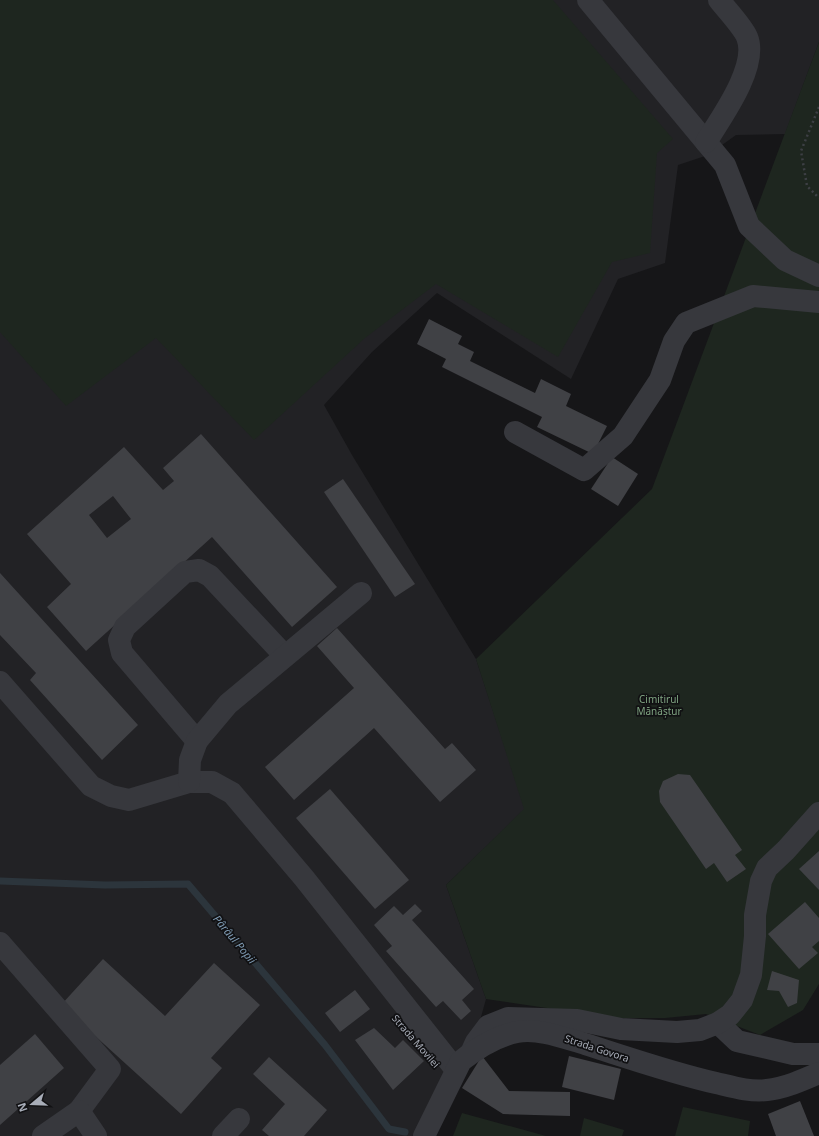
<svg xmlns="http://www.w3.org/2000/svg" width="819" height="1136" viewBox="0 0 819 1136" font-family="'Noto Sans',sans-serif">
  <rect width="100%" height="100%" fill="#161618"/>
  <!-- built -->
  <path fill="#222225" d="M0 0H819V42L785 134 736 135 708 155 678 165 665 263 618 279 571 379 437 293 372 352 324 405 352 455 476 659 525 809 446 885 486 999 471 1053 424 1136H0Z"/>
  <!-- green -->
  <g fill="#1e261f">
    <path d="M0 0H553L673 139 657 153 650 253 612 262 558 357 436 284 365 338 254 440 156 338 66 406 0 332Z"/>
    <path d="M819 42V984L803 1010 760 1035 706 1014 665 1018H614L486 999 446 885 524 809 476 659 652 489Z"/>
    <path d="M683 1107 750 1121 748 1136H675Z"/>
    <path d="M462 1113 546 1136H453Z"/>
    <path d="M584 1118 624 1130 622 1136H580Z"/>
  </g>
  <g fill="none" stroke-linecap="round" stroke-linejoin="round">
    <!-- stream -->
    <path stroke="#2c353c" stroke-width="7" d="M0 881 105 885 188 884 325 1045 389 1129 405 1132"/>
  </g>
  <!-- building -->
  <g fill="#404145" fill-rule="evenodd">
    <path d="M429 319 462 336 458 344 474 352 470 361 535 393 541 379 571 394 566 406 607 426 593 454 537 427 542 417 442 367 446 359 417 344Z"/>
    <path d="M201 434 337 587 292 627 212 537 86 651 47 607 71 584 27 534 124 447 163 490 174 481 163 468ZM113 496 131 519 107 538 89 515Z"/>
    <path d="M612 457 638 474 618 506 591 489Z"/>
    <path d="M343 479 415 584 395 597 324 492Z"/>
    <path d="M0 573 138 725 102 760 30 680 36 673 0 635Z"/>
    <path d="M337 628 445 749 452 743 476 770 440 802 374 728 294 800 265 767 354 688 317 646Z"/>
    <path d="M678 774 690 775 742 850 735 855 746 869 727 882 714 863 706 869 660 802 659 791 663 781Z"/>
    <path d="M330 789 409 880 375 909 296 818Z"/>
    <path d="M819 851V890L799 869Z"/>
    <path d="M805 902 819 918V941L812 947 818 953 799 969 768 934Z"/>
    <path d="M415 904 422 911 412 920 474 989 462 1000 471 1011 461 1020 443 1001 436 1007 386 951 392 946 374 925 394 906 403 915Z"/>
    <path d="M103 959 165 1016 214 963 260 1005 211 1058 222 1068 181 1114 61 1005Z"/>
    <path d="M772 971 799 980 797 1003 788 1007 779 991 767 990Z"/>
    <path d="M355 990 370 1009 340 1032 325 1013Z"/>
    <path d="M374 1028 395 1048 403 1040 424 1061 393 1090 355 1040Z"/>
    <path d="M35 1034 64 1068 0 1125V1065Z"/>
    <path d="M482 1056 509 1091 570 1092V1116L503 1114 462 1088Z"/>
    <path d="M569 1056 621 1069 614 1100 562 1087Z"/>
    <path d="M269 1057 327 1110 304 1136H269L262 1130 285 1104 253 1074Z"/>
    <path d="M800 1101 814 1136H776L768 1114Z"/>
  </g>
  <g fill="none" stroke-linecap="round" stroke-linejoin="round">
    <!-- path -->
    <path stroke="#3d3f44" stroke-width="2.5" stroke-dasharray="2 3" stroke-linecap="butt" d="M819 107 801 151 807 186 819 198"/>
    <!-- minor -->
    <g stroke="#37383d" stroke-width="22">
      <path d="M588 0 725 165 749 226 785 260 819 276"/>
      <path d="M706 142C721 118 759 66 747 37 743 27 726 9 719 0"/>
      <path d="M515 432 584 470 623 436 660 380 674 341 686 323 753 296 819 302"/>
      <path d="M0 682 91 786 111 796 129 800 189 782H212L232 793 304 878 456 1070"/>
      <path d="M197 741 122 653 119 640 125 627 185 572 199 570 210 576 285 656"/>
      <path d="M189 782 190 760 197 741 228 704 361 593"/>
      <path d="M0 943 110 1069 79 1111"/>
      <path d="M718 1023 737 1041 793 1054H819"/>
      <path d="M471 1053 476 1042 488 1026 508 1018 577 1020 621 1029 677 1032 700 1030 718 1023 730 1015 742 1000 751 975 755 936V915L761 881 767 868 786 850 819 813"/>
      <path d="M43 1136 79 1111 96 1136"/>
      <path d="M223 1136 239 1119"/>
      <path d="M424 1136 461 1061C476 1049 497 1036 517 1032 539 1028 564 1038 585 1044 629 1058 672 1073 716 1083 733 1087 750 1092 767 1090 785 1088 803 1080 819 1073"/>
    </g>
  </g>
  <g text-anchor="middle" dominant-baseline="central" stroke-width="3.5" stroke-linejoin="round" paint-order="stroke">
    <!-- park labels -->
    <g font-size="10" fill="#7fa381" stroke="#111113">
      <text x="659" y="699">Cimitirul<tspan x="659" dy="12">Mănăștur</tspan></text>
    </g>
    <!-- street labels -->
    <g font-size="10" fill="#a8adb8" stroke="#111113">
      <text transform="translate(416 1041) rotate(49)">Strada Movilei</text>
      <text transform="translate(597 1048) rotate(18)">Strada Govora</text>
    </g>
    <!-- water labels -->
    <g font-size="11" font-style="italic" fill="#7f9bb3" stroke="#111113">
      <text transform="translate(235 939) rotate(50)">Pârâul Popii</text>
    </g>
  </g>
  <!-- north arrow -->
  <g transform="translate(32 1104) rotate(251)" stroke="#111113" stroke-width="3" paint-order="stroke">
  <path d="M0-3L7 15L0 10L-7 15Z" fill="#a8adb8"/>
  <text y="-6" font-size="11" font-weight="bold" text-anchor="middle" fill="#a8adb8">N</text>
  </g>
</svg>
